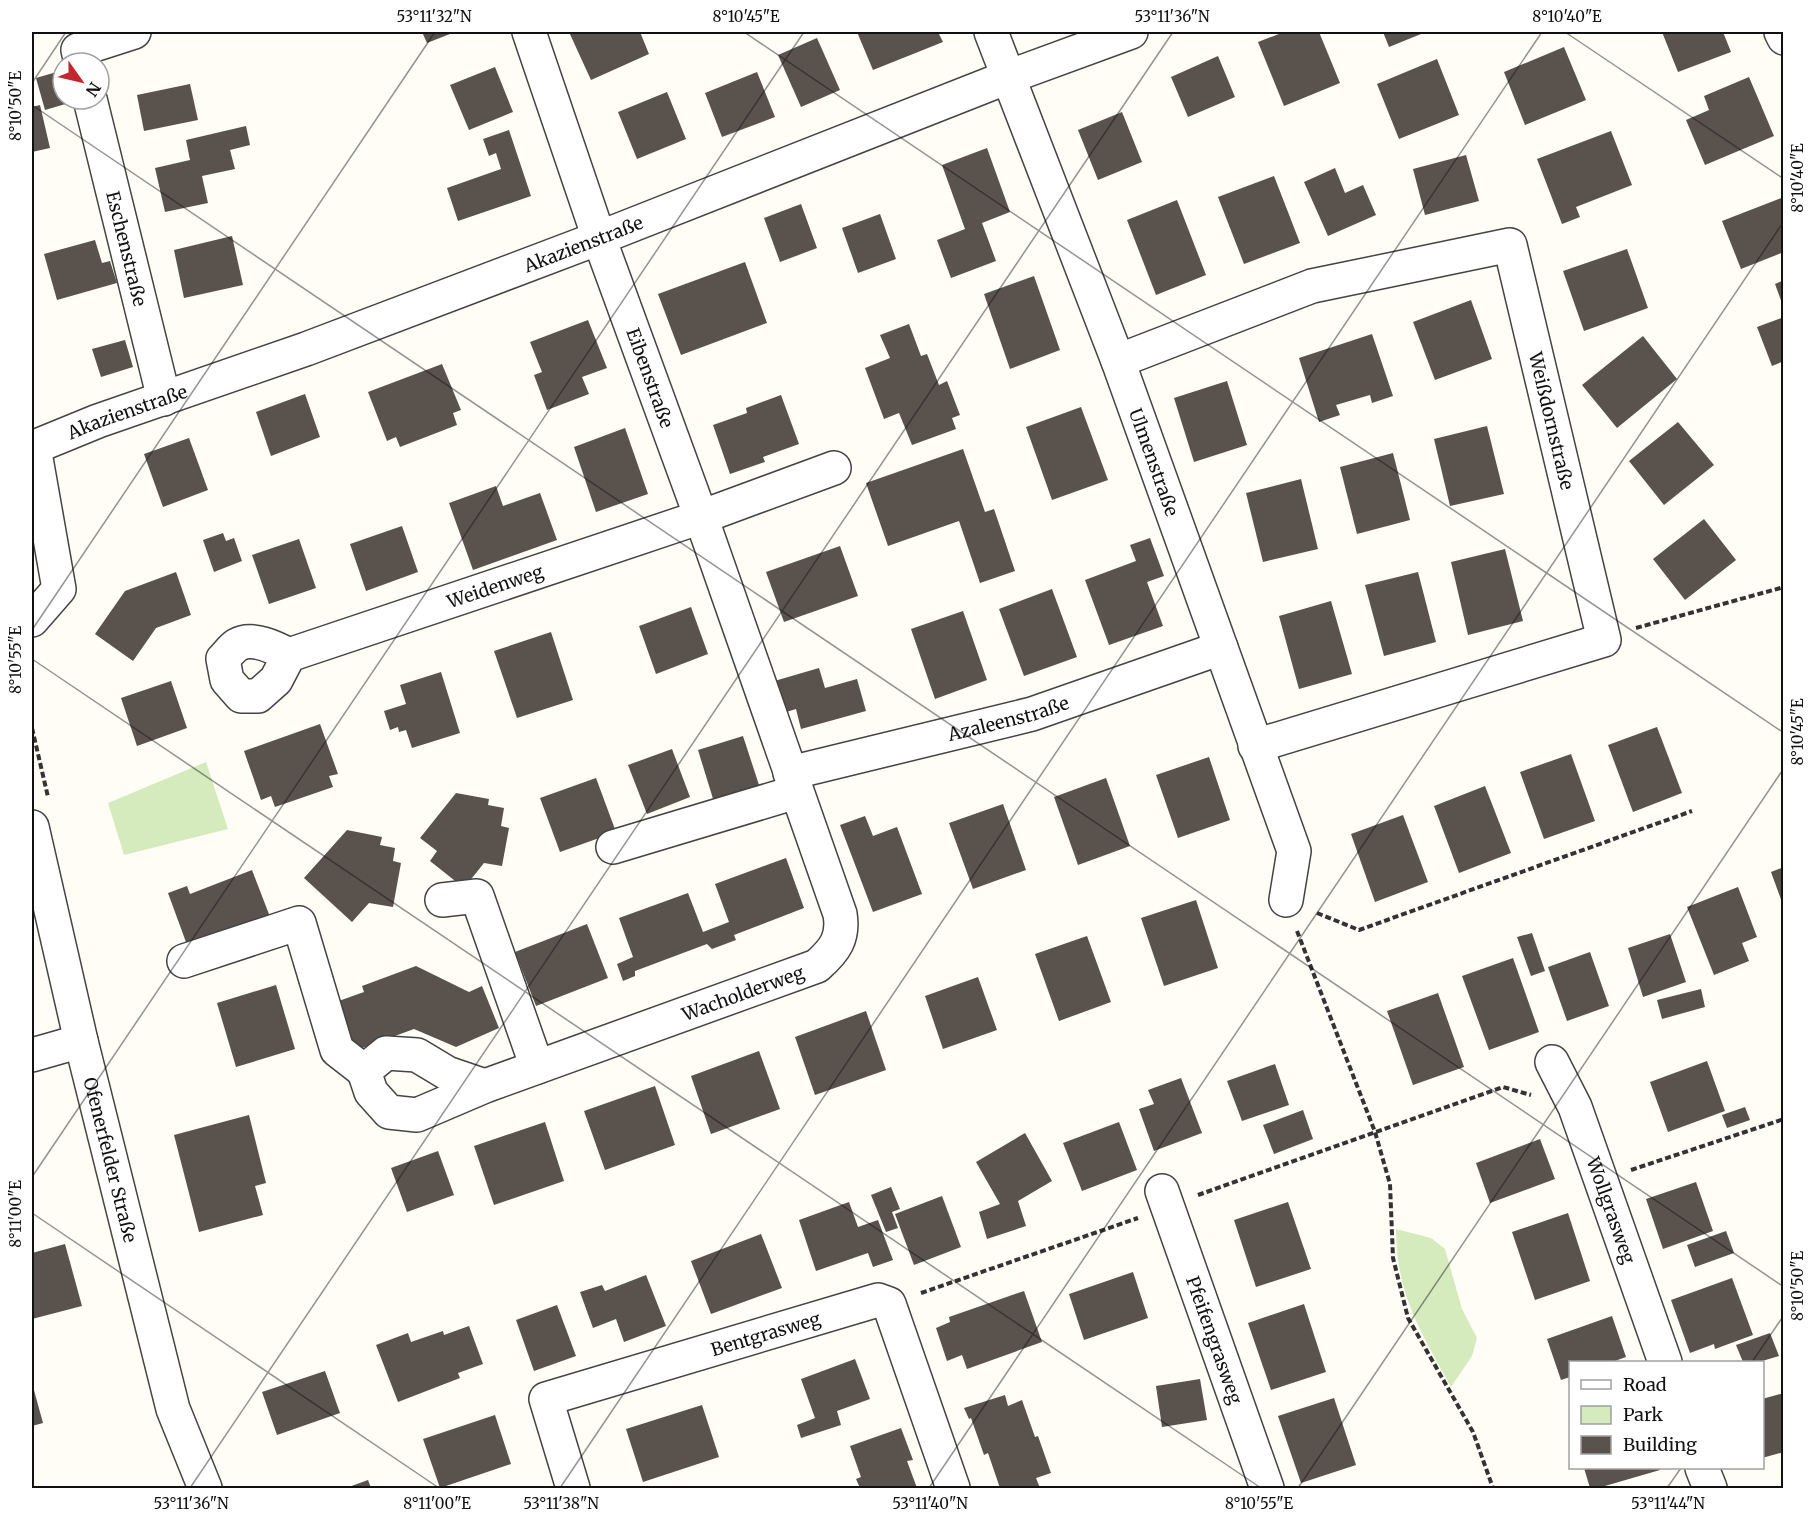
<svg xmlns="http://www.w3.org/2000/svg" width="1815" height="1520" viewBox="0 0 1815 1520" font-family="Merriweather,serif">
  <rect width="100%" height="100%" fill="#fffdf5"/>
  <!-- green -->
  <g fill="#d5ebbd">
    <path d="M206 762 228 829 124 855 108 803Z"/>
    <path d="M1396 1229 1431 1238 1445 1249 1462 1309 1477 1338 1472 1356 1451 1387C1421 1332 1396 1294 1396 1229Z"/>
  </g>
  <!-- building -->
  <g fill="#5a524d">
    <path d="M422 32H455L427 43Z"/>
    <path d="M569 32H640L649 54 591 80Z"/>
    <path d="M857 32H938L943 42 873 70Z"/>
    <path d="M1284 32H1319L1340 83 1284 106 1258 42Z"/>
    <path d="M1383 32H1426L1389 47Z"/>
    <path d="M1662 32H1723L1731 52 1678 72Z"/>
    <path d="M817 38 840 90 801 107 778 55Z"/>
    <path d="M1564 47 1586 100 1525 125 1504 72Z"/>
    <path d="M1218 56 1235 97 1188 117 1171 77Z"/>
    <path d="M1437 59 1459 115 1399 139 1377 84Z"/>
    <path d="M495 67 513 112 469 130 450 85Z"/>
    <path d="M60 71 63 99H68L69 103 45 110 36 78Z"/>
    <path d="M757 72 775 117 722 137 705 93Z"/>
    <path d="M1749 77 1774 136 1705 165 1686 120 1709 110 1704 96Z"/>
    <path d="M190 84 198 120 144 131 137 95Z"/>
    <path d="M667 92 686 139 637 159 618 112Z"/>
    <path d="M40 105 50 148 32 152V107Z"/>
    <path d="M1122 112 1142 162 1098 180 1078 130Z"/>
    <path d="M246 126 250 145 230 150 235 169 202 176 208 203 165 212 155 168 190 160 186 140Z"/>
    <path d="M509 130 531 196 458 221 447 188 501 169 496 153 489 156 483 139Z"/>
    <path d="M1611 131 1632 185 1576 207 1580 217 1562 224 1537 159Z"/>
    <path d="M987 148 1010 212 982 223 996 261 951 278 937 240 965 229 942 165Z"/>
    <path d="M1466 155 1479 201 1425 215 1413 169Z"/>
    <path d="M1335 168 1345 193 1363 185 1376 215 1328 236 1304 182Z"/>
    <path d="M1274 176 1300 243 1244 264 1218 197Z"/>
    <path d="M1784 197V252L1741 269 1722 221Z"/>
    <path d="M1177 200 1206 275 1156 295 1127 220Z"/>
    <path d="M801 204 817 248 780 262 764 218Z"/>
    <path d="M880 214 896 259 858 273 842 228Z"/>
    <path d="M232 236 243 285 184 298 174 250Z"/>
    <path d="M95 240 102 263 110 261 117 283 57 300 44 254Z"/>
    <path d="M1627 249 1648 308 1584 331 1563 271Z"/>
    <path d="M745 262 767 323 681 355 658 294Z"/>
    <path d="M1034 276 1060 350 1010 369 984 294Z"/>
    <path d="M1784 280V306H1783L1775 284Z"/>
    <path d="M1471 300 1492 359 1435 380 1413 322Z"/>
    <path d="M1784 317V361L1772 366 1757 327Z"/>
    <path d="M588 320 607 368 582 377 589 394 547 410 534 375 542 372 530 342Z"/>
    <path d="M909 324 921 356 927 354 939 385 947 381 960 415 952 418 956 429 912 445 899 413 884 419 865 368 890 358 880 335Z"/>
    <path d="M1372 334 1393 396 1372 403 1370 395 1336 405 1340 415 1319 422 1299 358Z"/>
    <path d="M1643 336 1677 379 1617 428 1582 385Z"/>
    <path d="M125 340 133 367 101 377 92 349Z"/>
    <path d="M442 364 461 410 453 413 457 425 400 447 396 437 387 441 368 392Z"/>
    <path d="M1227 381 1247 445 1194 462 1174 398Z"/>
    <path d="M305 394 320 437 271 456 256 412Z"/>
    <path d="M781 395 799 444 763 457 765 462 730 474 713 425 747 413 746 408Z"/>
    <path d="M1081 407 1108 480 1052 500 1026 427Z"/>
    <path d="M1678 422 1714 465 1664 505 1629 461Z"/>
    <path d="M1487 426 1504 494 1450 506 1434 439Z"/>
    <path d="M625 428 648 494 596 512 574 447Z"/>
    <path d="M189 438 208 490 163 507 144 454Z"/>
    <path d="M963 449 985 512 994 509 1015 571 980 583 959 521 888 546 866 483Z"/>
    <path d="M1393 453 1410 520 1357 534 1340 467Z"/>
    <path d="M1301 479 1318 549 1263 562 1246 493Z"/>
    <path d="M496 486 503 506 540 493 557 540 473 570 449 503Z"/>
    <path d="M1704 519 1736 560 1685 600 1653 559Z"/>
    <path d="M402 526 418 572 366 591 350 544Z"/>
    <path d="M223 533 226 541 234 538 242 561 214 572 203 540Z"/>
    <path d="M1150 538 1164 576 1147 582 1163 626 1109 645 1085 580 1136 561 1130 545Z"/>
    <path d="M299 539 316 588 269 604 252 555Z"/>
    <path d="M840 546 858 596 784 622 766 572Z"/>
    <path d="M1505 549 1523 621 1468 635 1451 562Z"/>
    <path d="M176 572 191 615 156 628 133 661 95 634 125 591Z"/>
    <path d="M1418 572 1436 642 1384 656 1365 585Z"/>
    <path d="M1052 589 1077 657 1024 676 999 609Z"/>
    <path d="M1331 601 1352 674 1299 689 1279 616Z"/>
    <path d="M691 607 708 654 656 674 639 626Z"/>
    <path d="M963 611 987 680 935 699 911 629Z"/>
    <path d="M551 632 573 700 517 718 494 651Z"/>
    <path d="M819 668 825 688 857 679 866 711 801 729 796 709 780 714 771 682Z"/>
    <path d="M441 672 460 733 412 748 406 730 399 732 398 727 390 730 384 711 406 704 400 685Z"/>
    <path d="M171 681 187 728 137 746 121 698Z"/>
    <path d="M320 724 338 774 329 776 333 787 275 807 271 796 261 800 244 751Z"/>
    <path d="M1657 727 1682 793 1633 812 1608 745Z"/>
    <path d="M743 736 760 788 714 802 698 750Z"/>
    <path d="M672 749 690 797 647 814 628 765Z"/>
    <path d="M1571 754 1595 821 1544 839 1520 772Z"/>
    <path d="M1209 757 1230 820 1178 838 1156 775Z"/>
    <path d="M596 778 616 832 560 852 540 798Z"/>
    <path d="M1106 778 1130 846 1078 865 1054 797Z"/>
    <path d="M1485 786 1511 853 1459 873 1434 806Z"/>
    <path d="M456 793 489 799 488 805 504 808 501 826 509 828 502 866 484 863 464 888 430 861 437 851 420 838Z"/>
    <path d="M1003 804 1026 870 973 889 949 823Z"/>
    <path d="M1403 815 1428 882 1375 902 1351 834Z"/>
    <path d="M865 816 873 836 897 827 922 894 873 912 840 825Z"/>
    <path d="M347 830 382 837 380 845 395 848 393 861 401 863 393 907 369 903 352 922 304 878Z"/>
    <path d="M786 858 804 908 734 935 736 940 712 949 707 944 635 971V976L623 981 617 964 633 957 619 918 688 893 703 932 729 922 715 884Z"/>
    <path d="M1784 867V905H1783L1771 872Z"/>
    <path d="M252 870 272 922 190 953 168 893 187 886 190 894Z"/>
    <path d="M1738 887 1757 937 1742 943 1749 961 1714 975 1687 907Z"/>
    <path d="M1196 900 1218 968 1164 986 1141 918Z"/>
    <path d="M587 924 608 978 536 1006 515 952Z"/>
    <path d="M1532 933 1545 971 1531 976 1517 937Z"/>
    <path d="M1670 934 1686 982 1643 997 1628 948Z"/>
    <path d="M1087 936 1111 1002 1059 1021 1035 954Z"/>
    <path d="M1590 952 1609 1006 1567 1021 1548 967Z"/>
    <path d="M1513 958 1539 1032 1489 1050 1462 976Z"/>
    <path d="M416 966 469 992 482 986 499 1028 456 1047 414 1029 351 1052 333 1003 364 992 362 986Z"/>
    <path d="M978 977 997 1030 943 1049 925 996Z"/>
    <path d="M276 985 295 1049 236 1067 217 1003Z"/>
    <path d="M1701 989 1705 1007 1662 1019 1657 1000Z"/>
    <path d="M1438 993 1464 1067 1413 1085 1387 1011Z"/>
    <path d="M866 1011 886 1070 815 1095 795 1037Z"/>
    <path d="M759 1051 780 1109 711 1134 691 1076Z"/>
    <path d="M1707 1061 1725 1111 1668 1132 1650 1082Z"/>
    <path d="M1275 1064 1289 1105 1242 1121 1227 1081Z"/>
    <path d="M1181 1078 1202 1133 1154 1151 1139 1109 1154 1104 1148 1090Z"/>
    <path d="M655 1086 675 1145 605 1170 584 1111Z"/>
    <path d="M1745 1107 1750 1120 1727 1128 1722 1115Z"/>
    <path d="M1303 1110 1313 1139 1274 1154 1263 1125Z"/>
    <path d="M249 1115 266 1183 255 1186 263 1215 199 1232 174 1135Z"/>
    <path d="M545 1122 564 1181 494 1205 474 1146Z"/>
    <path d="M1119 1122 1137 1170 1082 1191 1063 1143Z"/>
    <path d="M1025 1133 1052 1181 1018 1201 1026 1226 987 1239 979 1212 1000 1204 976 1162Z"/>
    <path d="M1540 1139 1555 1179 1490 1203 1476 1163Z"/>
    <path d="M438 1151 454 1195 407 1212 391 1168Z"/>
    <path d="M1696 1182 1713 1231 1663 1249 1646 1199Z"/>
    <path d="M891 1187 900 1209 892 1212 898 1228 886 1232 871 1195Z"/>
    <path d="M942 1196 961 1247 914 1265 895 1214Z"/>
    <path d="M849 1202 858 1227 878 1220 893 1260 873 1267 868 1253 816 1271 799 1220Z"/>
    <path d="M1288 1202 1311 1269 1256 1287 1234 1220Z"/>
    <path d="M1568 1213 1590 1281 1535 1300 1512 1232Z"/>
    <path d="M1726 1231 1734 1253 1695 1267 1687 1245Z"/>
    <path d="M761 1234 782 1288 711 1314 691 1261Z"/>
    <path d="M65 1244 82 1306 32 1319V1253Z"/>
    <path d="M1133 1272 1148 1318 1084 1340 1069 1294Z"/>
    <path d="M646 1275 666 1326 624 1342 616 1319 593 1328 580 1292 602 1285 605 1291Z"/>
    <path d="M1732 1278 1753 1335 1715 1349 1714 1344 1690 1353 1671 1300Z"/>
    <path d="M1024 1291 1042 1342 967 1369 962 1355 947 1361 936 1328 950 1322 949 1317Z"/>
    <path d="M1304 1304 1326 1372 1271 1390 1248 1323Z"/>
    <path d="M557 1305 576 1356 534 1371 516 1320Z"/>
    <path d="M1612 1316 1626 1357 1612 1362H1570V1377L1561 1380 1547 1339Z"/>
    <path d="M469 1326 483 1364 458 1373 460 1378 398 1402 376 1345 408 1333 411 1342 443 1331 444 1335Z"/>
    <path d="M1770 1333 1779 1356 1759 1362H1743L1736 1345Z"/>
    <path d="M855 1359 870 1399 837 1411 841 1425 801 1438 797 1425 815 1418 801 1379Z"/>
    <path d="M325 1371 340 1413 277 1435 262 1392Z"/>
    <path d="M1200 1379 1207 1420 1162 1427 1156 1386Z"/>
    <path d="M32 1383 43 1423 32 1426Z"/>
    <path d="M1784 1393V1452L1762 1458V1399Z"/>
    <path d="M1005 1395 1008 1406 1022 1400 1035 1437 1038 1436 1051 1473 1036 1478 1040 1488H1000L988 1453 984 1455 971 1418 969 1419 964 1408Z"/>
    <path d="M1334 1398 1356 1465 1301 1483 1278 1416Z"/>
    <path d="M702 1405 719 1457 643 1482 626 1429Z"/>
    <path d="M495 1415 511 1464 440 1488 423 1439Z"/>
    <path d="M901 1428 913 1460 907 1461 917 1488H860L856 1479 861 1477 850 1446Z"/>
    <path d="M1584 1468H1659L1660 1470 1598 1488H1590Z"/>
    <path d="M368 1480 371 1488H346Z"/>
  </g>
  <g fill="none" stroke-linecap="round" stroke-linejoin="round">
    <!-- minor casing -->
    <g stroke="#444" stroke-width="36">
      <g id="minor">
        <path id="s1" d="M991 32 1118 361 1294 851 1286 900"/>
        <path d="M1781 32 1784 38"/>
        <path d="M81 63 78 50 134 32"/>
        <path id="s2" d="M90 99 164 399"/>
        <path id="s3" d="M1118 361 1312 286 1510 245 1604 640 1255 746"/>
        <path id="s4" d="M32 448 98 421 306 349 599 238 1008 77 1131 32"/>
        <path d="M32 620 59 589 34 447"/>
        <path id="s5" d="M289 655 276 680 258 696H241L227 680 223 659C227 655 232 648 237 645 252 636 276 648 289 655L701 517 834 468"/>
        <path id="s6" d="M790 773 1032 714 1221 648"/>
        <path id="s7" d="M32 827 81 1041 173 1409 205 1488"/>
        <path d="M613 847 796 792"/>
        <path d="M442 900 477 896 537 1067"/>
        <path d="M184 961 299 923 337 1050 364 1071"/>
        <path d="M32 1055 81 1041"/>
        <path id="s8" d="M1552 1062 1575 1107 1665 1362"/>
        <path id="s9" d="M485 1086 417 1115 389 1112 371 1092 364 1071 386 1053 417 1055 447 1073 485 1086 817 966C835 950 844 938 840 914L701 517 599 238 529 32"/>
        <path id="s10" d="M1162 1191 1267 1488"/>
        <path d="M1702 1468 1710 1488"/>
        <path id="s11" d="M573 1488 546 1399 878 1300 889 1304 953 1488"/>
      </g>
    </g>
    <!-- path -->
    <g stroke="#333" stroke-width="4" stroke-dasharray="6 3" stroke-linecap="butt">
      <path d="M1636 628 1784 587"/>
      <path d="M32 728 48 797"/>
      <path d="M1317 913 1359 930 1692 811"/>
      <path d="M1297 931 1375 1132 1390 1184 1393 1258 1408 1318 1473 1432 1493 1488"/>
      <path d="M1631 1170 1784 1119"/>
      <path d="M1198 1195 1503 1087 1531 1095"/>
      <path d="M921 1293 1138 1218"/>
    </g>
    <!-- minor -->
    <use href="#minor" stroke="#fff" stroke-width="33"/>
  </g>
  <!-- ticks -->
  <path fill="none" stroke="#111" stroke-width="1.5" stroke-opacity="0.45" d="M744 32 1784 733M1565 32 1784 179M32 83 66 32M32 105 1784 1287M32 630 435 32M32 659 1261 1488M32 1177 804 32M32 1213 439 1488M1752 1362 1784 1315M190 1488 1173 32M560 1488 1542 32M929 1488 1784 221M1298 1488 1784 768M1667 1488 1681 1468"/>
  <g text-anchor="middle" dominant-baseline="central" stroke-width="6" stroke-linejoin="round" paint-order="stroke">
    <!-- street labels -->
    <g font-size="18" fill="#111" stroke="#fff">
      <text stroke="none"><textPath href="#s4" startOffset="588">Akazienstraße</textPath></text>
      <text stroke="none"><textPath href="#s2" startOffset="154">Eschenstraße</textPath></text>
      <text transform="translate(650 378) rotate(70)">Eibenstraße</text>
      <text stroke="none"><textPath href="#s4" startOffset="102">Akazienstraße</textPath></text>
      <text stroke="none"><textPath href="#s3" startOffset="591">Weißdornstraße</textPath></text>
      <text stroke="none"><textPath href="#s1" startOffset="460">Ulmenstraße</textPath></text>
      <text stroke="none"><textPath href="#s5" startOffset="404">Weidenweg</textPath></text>
      <text stroke="none"><textPath href="#s6" startOffset="225">Azaleenstraße</textPath></text>
      <text stroke="none"><textPath href="#s9" startOffset="560">Wacholderweg</textPath></text>
      <text stroke="none"><textPath href="#s7" startOffset="342">Ofenerfelder Straße</textPath></text>
      <text stroke="none"><textPath href="#s8" startOffset="160">Wollgrasweg</textPath></text>
      <text stroke="none"><textPath href="#s11" startOffset="322">Bentgrasweg</textPath></text>
      <text stroke="none"><textPath href="#s10" startOffset="158">Pfeifengrasweg</textPath></text>
    </g>
  </g>
  <!-- border -->
  <rect width="1815" height="1520" fill="none" stroke="#ffffff" stroke-width="66"/>
  <!-- legend -->
  <rect x="1569" y="1361" width="195" height="108" fill="#ffffff" stroke="#a0a0a0" stroke-width="1.5"/>
  <rect x="1581" y="1380" width="30" height="9" fill="#ffffff" stroke="#a0a0a0" stroke-width="1.5"/>
  <text x="1623" y="1391" font-size="18" fill="#111111">Road</text>
  <rect x="1581" y="1406" width="30" height="18" fill="#d5ebbd" stroke="#a0a0a0" stroke-width="1.5"/>
  <text x="1623" y="1421" font-size="18" fill="#111111">Park</text>
  <rect x="1581" y="1436" width="30" height="18" fill="#5a524d" stroke="#a0a0a0" stroke-width="1.5"/>
  <text x="1623" y="1451" font-size="18" fill="#111111">Building</text>
  <!-- north arrow -->
  <g transform="translate(81 81) rotate(124)"><circle r="28" fill="#ffffff" stroke="#a0a0a0" stroke-width="1.5"/>
  <path d="M0-4.5L10 22L0 15L-10 22Z" fill="#c4262e"/>
  <text y="-9" font-size="16" font-weight="bold" text-anchor="middle" fill="#111111">N</text>
  </g>
  <rect x="33" y="33" width="1749" height="1454" fill="none" stroke="#111" stroke-width="2"/>
  <g font-size="15" text-anchor="middle" fill="#111">
    <text x="434" y="22">53°11'32"N</text>
    <text x="746" y="22">8°10'45"E</text>
    <text x="1172" y="22">53°11'36"N</text>
    <text x="1567" y="22">8°10'40"E</text>
    <text transform="translate(16 106) rotate(-90)" y="5">8°10'50"E</text>
    <text transform="translate(1798 178) rotate(-90)" y="5">8°10'40"E</text>
    <text transform="translate(16 660) rotate(-90)" y="5">8°10'55"E</text>
    <text transform="translate(1798 732) rotate(-90)" y="5">8°10'45"E</text>
    <text transform="translate(16 1214) rotate(-90)" y="5">8°11'00"E</text>
    <text transform="translate(1798 1286) rotate(-90)" y="5">8°10'50"E</text>
    <text x="191" y="1509">53°11'36"N</text>
    <text x="437" y="1509">8°11'00"E</text>
    <text x="561" y="1509">53°11'38"N</text>
    <text x="930" y="1509">53°11'40"N</text>
    <text x="1259" y="1509">8°10'55"E</text>
    <text x="1668" y="1509">53°11'44"N</text>
  </g>
</svg>
